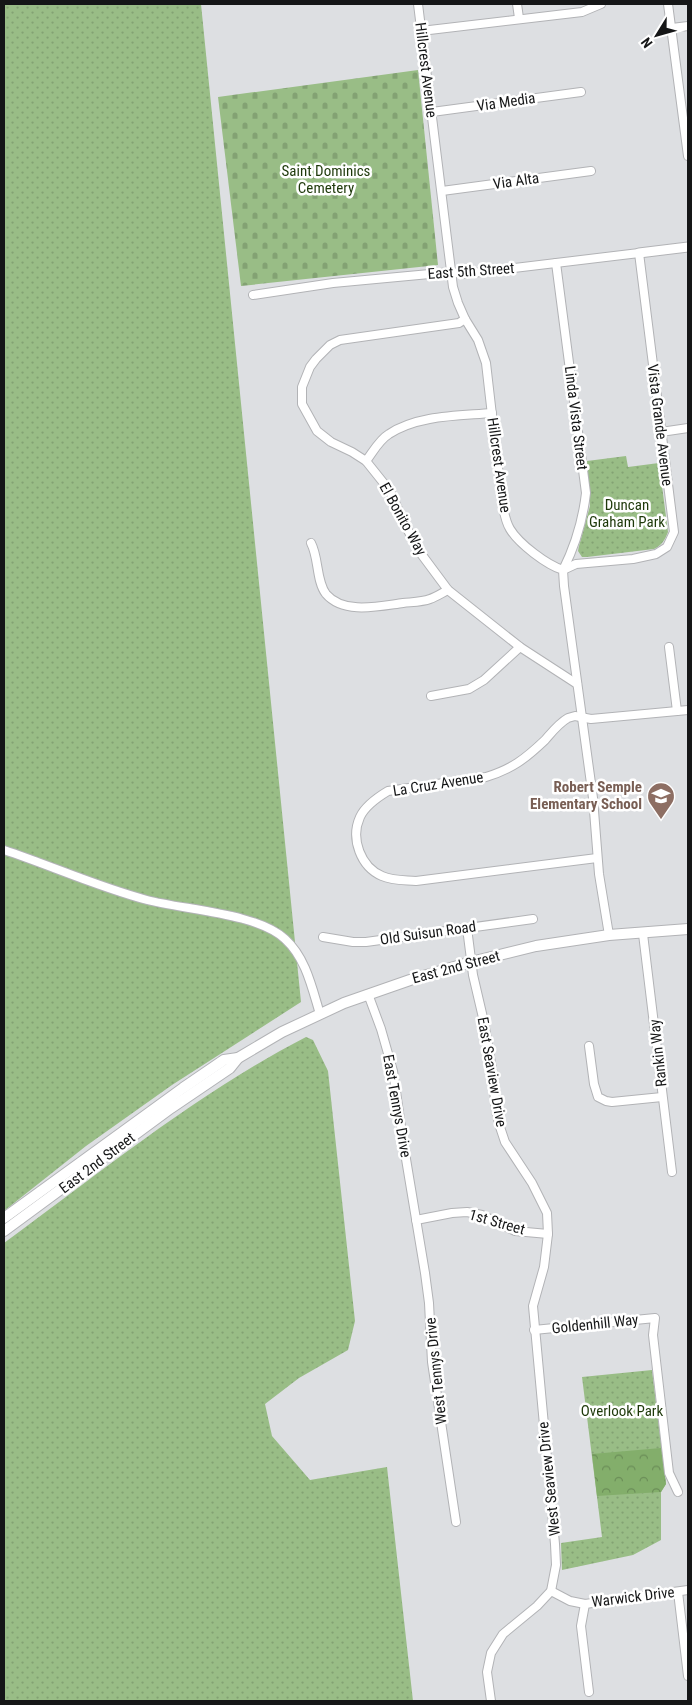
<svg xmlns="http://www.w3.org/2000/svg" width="692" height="1705" viewBox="0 0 692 1705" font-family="'Roboto Condensed',sans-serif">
  <defs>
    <pattern id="green-dots" width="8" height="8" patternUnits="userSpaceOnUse" patternTransform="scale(1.25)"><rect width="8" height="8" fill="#99bd86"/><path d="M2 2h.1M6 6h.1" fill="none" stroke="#83a273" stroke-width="1.8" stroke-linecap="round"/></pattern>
    <pattern id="forest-crowns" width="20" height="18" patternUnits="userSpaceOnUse" patternTransform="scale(1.25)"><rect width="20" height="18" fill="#83ae6b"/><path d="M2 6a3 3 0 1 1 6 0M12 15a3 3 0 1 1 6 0" fill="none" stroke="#6a8d57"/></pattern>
    <pattern id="cemetery-stones" width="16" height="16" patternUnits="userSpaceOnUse" patternTransform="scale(1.25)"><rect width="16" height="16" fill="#99bd86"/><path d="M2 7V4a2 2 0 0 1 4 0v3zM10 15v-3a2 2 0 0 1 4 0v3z" fill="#83a273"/></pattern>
  </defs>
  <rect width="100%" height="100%" fill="#dddfe2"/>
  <!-- green -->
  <g fill="url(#green-dots)">
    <path d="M4 4H201L301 1002 172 1085 86 1146 4 1211Z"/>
    <path d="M626 456 628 467 659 463 668 532C665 540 662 545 654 549L587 557H582L578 551 579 546 590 506 587 461Z"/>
    <path d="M306 1037 313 1040 328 1071 355 1321 348 1350 299 1378 265 1404 272 1436 310 1480 387 1467 413 1701H4V1243C101 1172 199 1092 306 1037Z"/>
    <path d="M652 1370 666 1484 661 1492V1540L633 1555 562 1570 561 1543 602 1537 582 1377Z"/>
  </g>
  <!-- forest -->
  <path fill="url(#forest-crowns)" d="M661 1448 666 1484 661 1492 597 1496 592 1454Z"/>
  <!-- cemetery -->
  <path fill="url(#cemetery-stones)" d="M418 70 438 265 241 286 218 97Z"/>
  <!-- pitch -->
  <path fill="#99bd86" d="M661 513 664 530 646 533 644 515Z"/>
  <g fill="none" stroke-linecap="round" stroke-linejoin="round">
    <!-- minor casing -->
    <g stroke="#b2b3b6" stroke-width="10">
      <g id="minor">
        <path d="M418 4 453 287 458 303 465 319 478 340 486 363 502 502C504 511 505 521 510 529 519 544 547 565 563 570L564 586 593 798 599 874 609 935"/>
        <path d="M517 4 519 18"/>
        <path d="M668 4 688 156"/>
        <path d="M672 28 688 26"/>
        <path d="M421 31 582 12 601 4"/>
        <path d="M432 112 581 92"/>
        <path d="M442 191 591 171"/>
        <path d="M556 263 586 493C583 519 575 546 563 570"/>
        <path d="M253 295 333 283 451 272 464 274 639 253 674 532 667 547 656 554 633 559 576 564 563 570"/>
        <path d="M465 319 459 323 340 340 330 345 316 359 310 367 302 387V404L317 431 331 442 352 452 366 461 390 491 406 527 422 555 448 590 520 647 577 684"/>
        <path d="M661 432 688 428"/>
        <path d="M366 461C373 452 379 440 389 434 418 415 458 416 492 413"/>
        <path d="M311 543C319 558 316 581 326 594 344 615 380 606 403 603 412 602 422 602 430 599 436 597 442 593 448 590"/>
        <path d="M669 647 677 711"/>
        <path d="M431 696 469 689 484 680 520 647"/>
        <path d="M4 850C52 866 98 887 147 900 185 910 257 913 285 939 306 958 312 988 320 1014"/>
        <path d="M597 858 416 881C405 880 393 881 382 876 361 867 350 839 360 817 365 806 378 797 388 791L486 777C512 769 525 759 545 740 552 732 559 723 568 718L575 716 591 719 688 710"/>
        <path d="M467 928 473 975 484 1022 492 1069 496 1111 500 1127 505 1142 532 1183 547 1213 548 1234 544 1267 533 1306 555 1544 556 1565 551 1591 537 1606 503 1634 491 1653 487 1672 491 1701"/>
        <path d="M643 934 672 1172"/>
        <path d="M323 937 353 942H366L533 919"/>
        <path d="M368 994 381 1029 393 1071 404 1147 425 1273 429 1303 432 1362 456 1522"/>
        <path d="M589 1046 594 1084 598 1097 606 1101 612 1102 662 1097"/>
        <path d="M416 1220 452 1213 467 1212 482 1215 515 1231 548 1234"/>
        <path d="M534 1330 655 1318 653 1335 669 1473 678 1492"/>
        <path d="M551 1591 570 1601 585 1604 688 1590"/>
        <path d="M678 1592 688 1676"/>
        <path d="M585 1604 581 1626 589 1692"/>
      </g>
    </g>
    <!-- tertiary casing -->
    <g stroke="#b2b3b6" stroke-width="11">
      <path id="tertiary" d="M639 253 688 247"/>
    </g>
    <!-- secondary casing -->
    <g stroke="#b2b3b6" stroke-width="12">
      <g id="secondary">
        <path d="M4 1218 183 1088 224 1060 238 1058"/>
        <path d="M4 1231 171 1108 230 1068 238 1058 282 1032 344 1003 410 980 471 962 536 946 609 935 688 929"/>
      </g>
    </g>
    <!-- minor -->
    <use href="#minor" stroke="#fff" stroke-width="8"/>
    <!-- tertiary -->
    <use href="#tertiary" stroke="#fff" stroke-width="9"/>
    <!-- secondary -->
    <use href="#secondary" stroke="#fff" stroke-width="10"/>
  </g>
  <!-- icons -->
  <defs>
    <g id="school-pin" transform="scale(1.4375)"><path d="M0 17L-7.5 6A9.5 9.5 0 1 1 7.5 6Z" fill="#8d6e63" stroke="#fff"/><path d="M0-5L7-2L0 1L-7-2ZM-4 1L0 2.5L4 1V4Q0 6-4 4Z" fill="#fff"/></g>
  </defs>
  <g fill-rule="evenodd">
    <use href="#school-pin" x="661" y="796"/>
  </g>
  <g text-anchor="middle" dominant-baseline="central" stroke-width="5" stroke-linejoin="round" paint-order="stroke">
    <!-- street labels -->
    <g font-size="15" fill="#151617" stroke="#fff">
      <text transform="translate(426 70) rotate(83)">Hillcrest Avenue</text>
      <text transform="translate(506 102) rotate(-8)">Via Media</text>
      <text transform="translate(516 181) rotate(-8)">Via Alta</text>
      <text transform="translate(471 271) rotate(-4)">East 5th Street</text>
      <text transform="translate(576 418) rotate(83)">Linda Vista Street</text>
      <text transform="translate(660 425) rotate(83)">Vista Grande Avenue</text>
      <text transform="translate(499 465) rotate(82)">Hillcrest Avenue</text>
      <text transform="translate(403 519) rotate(61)">El Bonito Way</text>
      <text transform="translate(438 784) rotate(-9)">La Cruz Avenue</text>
      <text transform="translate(428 933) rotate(-8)">Old Suisun Road</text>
      <text transform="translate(456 967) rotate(-15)">East 2nd Street</text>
      <text transform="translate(658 1053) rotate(-96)">Rankin Way</text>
      <text transform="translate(492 1072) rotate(80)">East Seaview Drive</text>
      <text transform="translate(397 1106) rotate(80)">East Tennys Drive</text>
      <text transform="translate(97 1163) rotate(-37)">East 2nd Street</text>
      <text transform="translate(497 1222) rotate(16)">1st Street</text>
      <text transform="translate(595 1324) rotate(-6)">Goldenhill Way</text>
      <text transform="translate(436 1371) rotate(-96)">West Tennys Drive</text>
      <text transform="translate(549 1479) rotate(-96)">West Seaview Drive</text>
      <text transform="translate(633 1597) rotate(-7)">Warwick Drive</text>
    </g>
    <!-- park labels -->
    <g font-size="15" fill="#1e390a" stroke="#fff">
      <text x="326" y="171">Saint Dominics<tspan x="326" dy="17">Cemetery</tspan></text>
      <text x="627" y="505">Duncan<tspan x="627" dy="17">Graham Park</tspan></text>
      <text x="622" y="1411">Overlook Park</text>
    </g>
    <!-- education labels -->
    <g font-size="15" font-weight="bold" fill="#785e54" stroke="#fff" text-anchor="end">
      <text x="642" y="787">Robert Semple<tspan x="642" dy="17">Elementary School</tspan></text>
    </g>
  </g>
  <!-- border -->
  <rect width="692" height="1705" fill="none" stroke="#151617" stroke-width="10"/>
  <!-- north arrow -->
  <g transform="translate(657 35) rotate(233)" stroke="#ffffff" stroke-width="4" paint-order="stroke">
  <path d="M0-4L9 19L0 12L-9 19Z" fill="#151617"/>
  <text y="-8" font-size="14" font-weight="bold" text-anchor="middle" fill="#151617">N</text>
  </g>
</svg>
